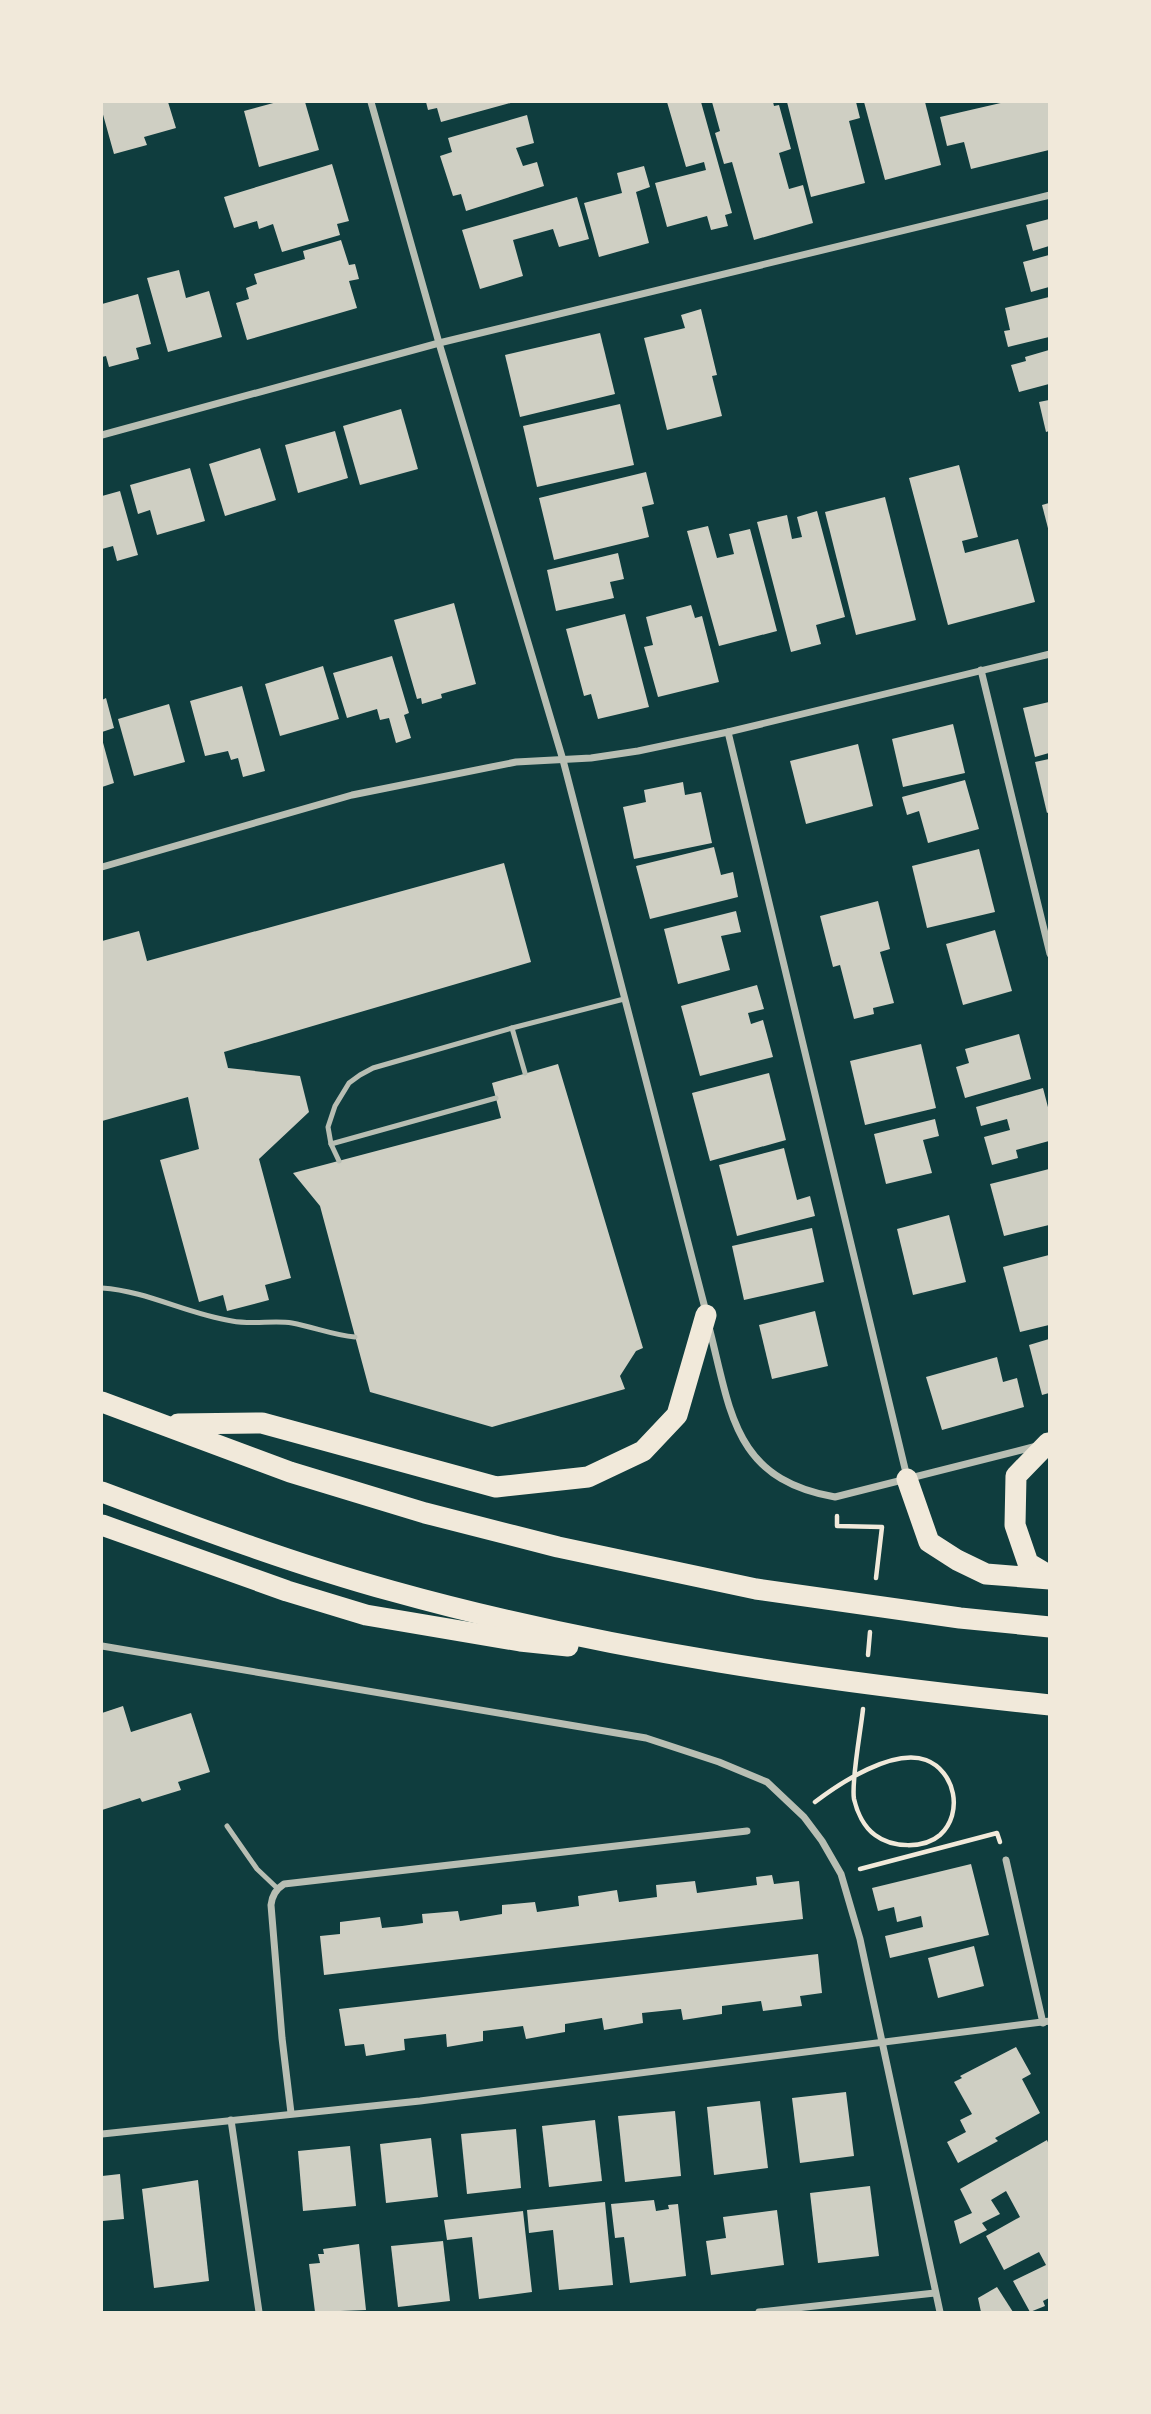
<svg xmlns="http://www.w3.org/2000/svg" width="1151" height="2414" viewBox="0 0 1151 2414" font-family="Raleway,sans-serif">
  <rect width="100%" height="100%" fill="#0f3d3e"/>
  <!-- building -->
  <g fill="#cfcfc3">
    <path d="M102 102H168L176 128 144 137 147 145 114 154 102 111Z"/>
    <path d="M277 102H305L319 150 259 167 244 111Z"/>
    <path d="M426 102H514L441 122 437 108 428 110Z"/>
    <path d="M667 102H701L732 213 725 215 728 226 711 230 707 216 667 227 655 183 706 170 704 162 686 167Z"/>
    <path d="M712 102H773L774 106 779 105 791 149 779 153 789 189 803 185 813 223 754 240 732 162 724 164 715 133 720 131Z"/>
    <path d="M787 102H856L860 118 849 121 865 183 811 197Z"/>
    <path d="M864 102H925L941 165 885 180Z"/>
    <path d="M1005 102H1049V150L971 169 964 142 947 146 940 117Z"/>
    <path d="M527 115 534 143 516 148 523 166 537 162 544 186 466 211 461 194 453 196 440 156 452 152 448 138Z"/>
    <path d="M332 164 349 221 337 224 340 235 282 252 273 224 259 229 257 221 234 228 224 197Z"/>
    <path d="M644 166 650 187 636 192 649 243 599 257 584 203 622 193 617 173Z"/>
    <path d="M577 197 589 239 559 247 553 229 513 240 523 276 480 289 462 230Z"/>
    <path d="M1049 219V246L1033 251 1026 225Z"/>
    <path d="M341 240 349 265 355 264 359 279 349 281 357 308 247 340 236 303 249 299 246 288 257 284 254 274 305 259 303 251Z"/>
    <path d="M1049 255V287L1031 292 1023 262Z"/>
    <path d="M179 270 186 298 209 291 222 337 168 352 147 278Z"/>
    <path d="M138 294 151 344 136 348 139 359 109 367 106 356 102 357V304Z"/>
    <path d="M1049 297V337L1008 347 1004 331 1010 330 1005 308Z"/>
    <path d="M701 309 717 375 712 376 722 416 667 430 644 338 685 328 681 315Z"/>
    <path d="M600 333 615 394 520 417 505 355Z"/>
    <path d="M1049 350V384L1019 392 1011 365 1026 361 1025 357Z"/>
    <path d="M1049 400V431L1046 432 1039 402Z"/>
    <path d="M620 404 634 465 537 487 523 426Z"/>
    <path d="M401 409 418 469 360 485 343 426Z"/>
    <path d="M335 431 348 478 298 493 285 445Z"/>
    <path d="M260 448 276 500 225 516 209 464Z"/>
    <path d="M959 465 978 537 962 541 965 553 1018 539 1035 602 948 625 909 478Z"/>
    <path d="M190 468 205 521 157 535 150 510 138 514 130 485Z"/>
    <path d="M646 472 654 504 642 507 649 537 554 560 539 498Z"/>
    <path d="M120 491 138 555 117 561 113 546 102 549V496Z"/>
    <path d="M885 497 916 620 856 635 825 512Z"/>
    <path d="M1049 503V532L1042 505Z"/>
    <path d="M817 511 845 617 816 625 821 644 791 652 757 522 787 515 792 539 802 537 797 517Z"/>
    <path d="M708 526 717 558 734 554 729 534 750 529 777 631 719 646 687 531Z"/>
    <path d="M618 553 624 579 610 582 614 598 556 611 547 570Z"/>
    <path d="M454 603 476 684 441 694 442 698 422 704 421 698 417 699 394 620Z"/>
    <path d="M691 605 695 618 702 616 719 682 658 697 644 647 653 645 646 617Z"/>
    <path d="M625 614 649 707 598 719 591 694 584 696 566 629Z"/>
    <path d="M392 656 409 713 404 715 411 738 396 743 389 718 380 720 377 709 347 718 333 673Z"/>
    <path d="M323 666 339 719 280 736 265 684Z"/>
    <path d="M242 686 265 771 243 777 238 758 231 760 228 751 205 756 190 701Z"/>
    <path d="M106 698 114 728 102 732V700Z"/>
    <path d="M1049 702V753L1035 757 1023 708Z"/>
    <path d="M169 704 185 762 134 776 118 719Z"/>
    <path d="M953 724 965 773 903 787 892 739Z"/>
    <path d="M102 739 114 783 102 787Z"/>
    <path d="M858 744 873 806 806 824 790 761Z"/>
    <path d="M1049 759V812L1047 813 1035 762Z"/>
    <path d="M965 780 979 829 928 843 919 811 907 815 902 797Z"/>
    <path d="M683 782 685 795 701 792 712 843 634 859 623 807 646 802 644 790Z"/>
    <path d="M714 847 721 875 733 872 738 897 650 919 636 866Z"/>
    <path d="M979 849 995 912 927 928 912 866Z"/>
    <path d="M504 863 531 962 224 1052 228 1068 300 1076 309 1112 259 1159 291 1278 265 1285 269 1300 227 1311 223 1295 199 1302 160 1160 199 1149 188 1097 102 1121V941L139 931 147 961Z"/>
    <path d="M878 901 890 949 880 952 894 1003 873 1008 874 1014 854 1019 840 965 833 967 820 916Z"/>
    <path d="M736 911 741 932 721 936 730 970 678 984 664 929Z"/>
    <path d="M995 930 1012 991 963 1005 946 944Z"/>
    <path d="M757 985 764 1009 748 1013 751 1024 763 1020 773 1057 700 1076 681 1006Z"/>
    <path d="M1019 1034 1031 1079 965 1098 956 1067 969 1063 965 1049Z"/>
    <path d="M921 1044 936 1108 865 1125 850 1061Z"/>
    <path d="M558 1064 643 1348 636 1351 620 1376 625 1389 492 1427 370 1392 320 1206 293 1173 501 1118 492 1083Z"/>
    <path d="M769 1073 786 1140 710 1161 692 1093Z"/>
    <path d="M1043 1088 1049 1111V1141L1016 1150 1018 1158 992 1165 984 1137 1010 1130 1007 1119 981 1126 976 1107Z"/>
    <path d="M935 1119 939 1136 923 1140 932 1173 886 1184 874 1134Z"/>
    <path d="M784 1148 797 1200 810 1196 815 1216 737 1236 719 1165Z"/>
    <path d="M1049 1169V1225L1004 1236 990 1184Z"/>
    <path d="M949 1215 966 1282 913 1295 897 1229Z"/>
    <path d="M812 1228 824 1282 744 1300 732 1246Z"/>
    <path d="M1049 1255V1325L1020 1332 1003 1267Z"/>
    <path d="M815 1311 828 1366 772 1379 759 1325Z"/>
    <path d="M1049 1339V1393L1042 1395 1029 1345Z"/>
    <path d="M997 1357 1003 1382 1017 1378 1024 1407 942 1430 926 1377Z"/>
    <path d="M123 1706 131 1732 191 1713 210 1772 178 1782 181 1790 142 1802 140 1798 102 1810V1713Z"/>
    <path d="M971 1864 989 1935 890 1958 885 1936 923 1927 921 1916 897 1922 894 1907 878 1911 872 1888Z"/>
    <path d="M772 1875 774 1884 799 1881 803 1919 324 1975 320 1936 340 1934V1922L380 1917 382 1928 402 1926 423 1923 422 1914 458 1911 460 1921 502 1914V1905L535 1902 537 1912 579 1906 578 1896 617 1890 619 1902 657 1897 656 1885 695 1881 697 1893 757 1885 756 1877Z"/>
    <path d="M974 1946 984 1986 938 1998 928 1958Z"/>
    <path d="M818 1954 822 1993 800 1996 802 2006 763 2011 761 2001 722 2006V2014L683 2020 681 2009 642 2013 643 2023 604 2030 602 2018 565 2024V2032L526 2039 523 2026 483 2031V2041L447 2047 446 2034 404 2039 405 2050 366 2056 364 2044 345 2046 339 2009Z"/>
    <path d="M1016 2047 1031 2074 1022 2079 1040 2113 995 2138 998 2141 958 2163 947 2142 966 2132 960 2120 972 2114 954 2082 962 2078 960 2076Z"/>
    <path d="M846 2092 854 2156 800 2163 792 2098Z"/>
    <path d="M760 2101 768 2168 714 2175 707 2107Z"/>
    <path d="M675 2111 681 2176 625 2182 618 2116Z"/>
    <path d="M595 2120 602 2181 549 2187 542 2126Z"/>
    <path d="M516 2129 521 2188 467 2194 461 2134Z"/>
    <path d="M431 2138 438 2197 386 2203 380 2144Z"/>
    <path d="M1047 2140 1049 2145V2298L1043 2301 1045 2306 1030 2312 1013 2281 1046 2265 1039 2252 1004 2270 986 2236 1020 2217 1006 2191 991 2200 1000 2214 982 2223 987 2230 960 2244 954 2221 972 2213 960 2189Z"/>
    <path d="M350 2146 356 2206 303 2211 298 2151Z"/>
    <path d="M120 2174 124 2219 102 2221V2176Z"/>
    <path d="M198 2180 209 2281 154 2288 142 2189Z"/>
    <path d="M870 2186 879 2256 818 2263 810 2193Z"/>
    <path d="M654 2200 656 2211 669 2209 668 2205 678 2204 686 2276 630 2283 624 2237 615 2238 611 2204Z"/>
    <path d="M605 2202 613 2285 559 2290 553 2230 529 2233 527 2210Z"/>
    <path d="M777 2210 784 2265 711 2275 706 2241 726 2238 723 2217Z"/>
    <path d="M523 2211 532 2292 479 2299 472 2237 447 2240 444 2220Z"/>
    <path d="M443 2241 450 2301 398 2307 391 2246Z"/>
    <path d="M359 2244 366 2310 315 2312 309 2264 320 2263 318 2254H324L323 2249Z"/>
    <path d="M997 2287 1013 2312H981L978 2298Z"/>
  </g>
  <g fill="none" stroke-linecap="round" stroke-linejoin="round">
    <!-- path -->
    <g stroke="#f1e9da" stroke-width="4.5">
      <path d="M837 1516V1526L882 1527 876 1578"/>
      <path d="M868 1655 870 1632"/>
      <path d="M815 1802C840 1783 893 1748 926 1760 955 1771 964 1813 940 1835 924 1849 892 1848 875 1835 864 1827 857 1812 854 1799 851 1782 861 1729 863 1709"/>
      <path d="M860 1869 997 1833 1000 1842"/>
    </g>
    <!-- service -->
    <g stroke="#b8beb3" stroke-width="5">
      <path d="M512 1028 624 999"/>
      <path d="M331 1144 496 1098"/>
      <path d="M339 1161 331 1144 328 1127 335 1106 349 1083 360 1075 373 1068 512 1028 525 1073"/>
      <path d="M102 1288C147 1291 187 1314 232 1321 252 1325 274 1320 292 1323 314 1327 333 1335 355 1337"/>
      <path d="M227 1826 257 1869 277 1888"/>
    </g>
    <!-- minor -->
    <g stroke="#b8beb3" stroke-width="7">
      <path d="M371 102 439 343 563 760 706 1312"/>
      <path d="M102 435 439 343 1050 195"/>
      <path d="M981 670 1050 954"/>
      <path d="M728 732 907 1477"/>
      <path d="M102 867 352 795 516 762 591 758 638 751 728 732 1050 654"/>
      <path d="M709 1327C731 1412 733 1479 835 1497L1037 1446"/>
      <path d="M102 1646 646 1738 719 1762 767 1782 804 1817 822 1841 841 1874 860 1939 940 2312"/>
      <path d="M1006 1860 1043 2023"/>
      <path d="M291 2113 282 2038 271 1905C272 1895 276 1889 284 1884L747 1831"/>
      <path d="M231 2120 259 2312"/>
      <path d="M102 2134 420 2101 1050 2021"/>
      <path d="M759 2312 935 2293"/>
    </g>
    <!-- motorway -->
    <g stroke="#f1e9da" stroke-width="21">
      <path d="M102 1402 290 1472 425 1513 558 1547 756 1589 960 1618 1050 1627"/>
      <path d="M178 1424 262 1423 496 1487 588 1477 643 1451 677 1415 706 1315"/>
      <path d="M1048 1443 1016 1476 1015 1525 1028 1563 1050 1576"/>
      <path d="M907 1479 929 1542 957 1560 986 1574 1050 1579"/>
      <path d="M102 1492C198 1528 294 1564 392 1591 607 1651 828 1682 1050 1705"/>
      <path d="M102 1525 287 1591 366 1615 520 1641 568 1646"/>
    </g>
  </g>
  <!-- border -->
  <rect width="1151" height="2414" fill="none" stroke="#f1e9da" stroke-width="206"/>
</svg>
